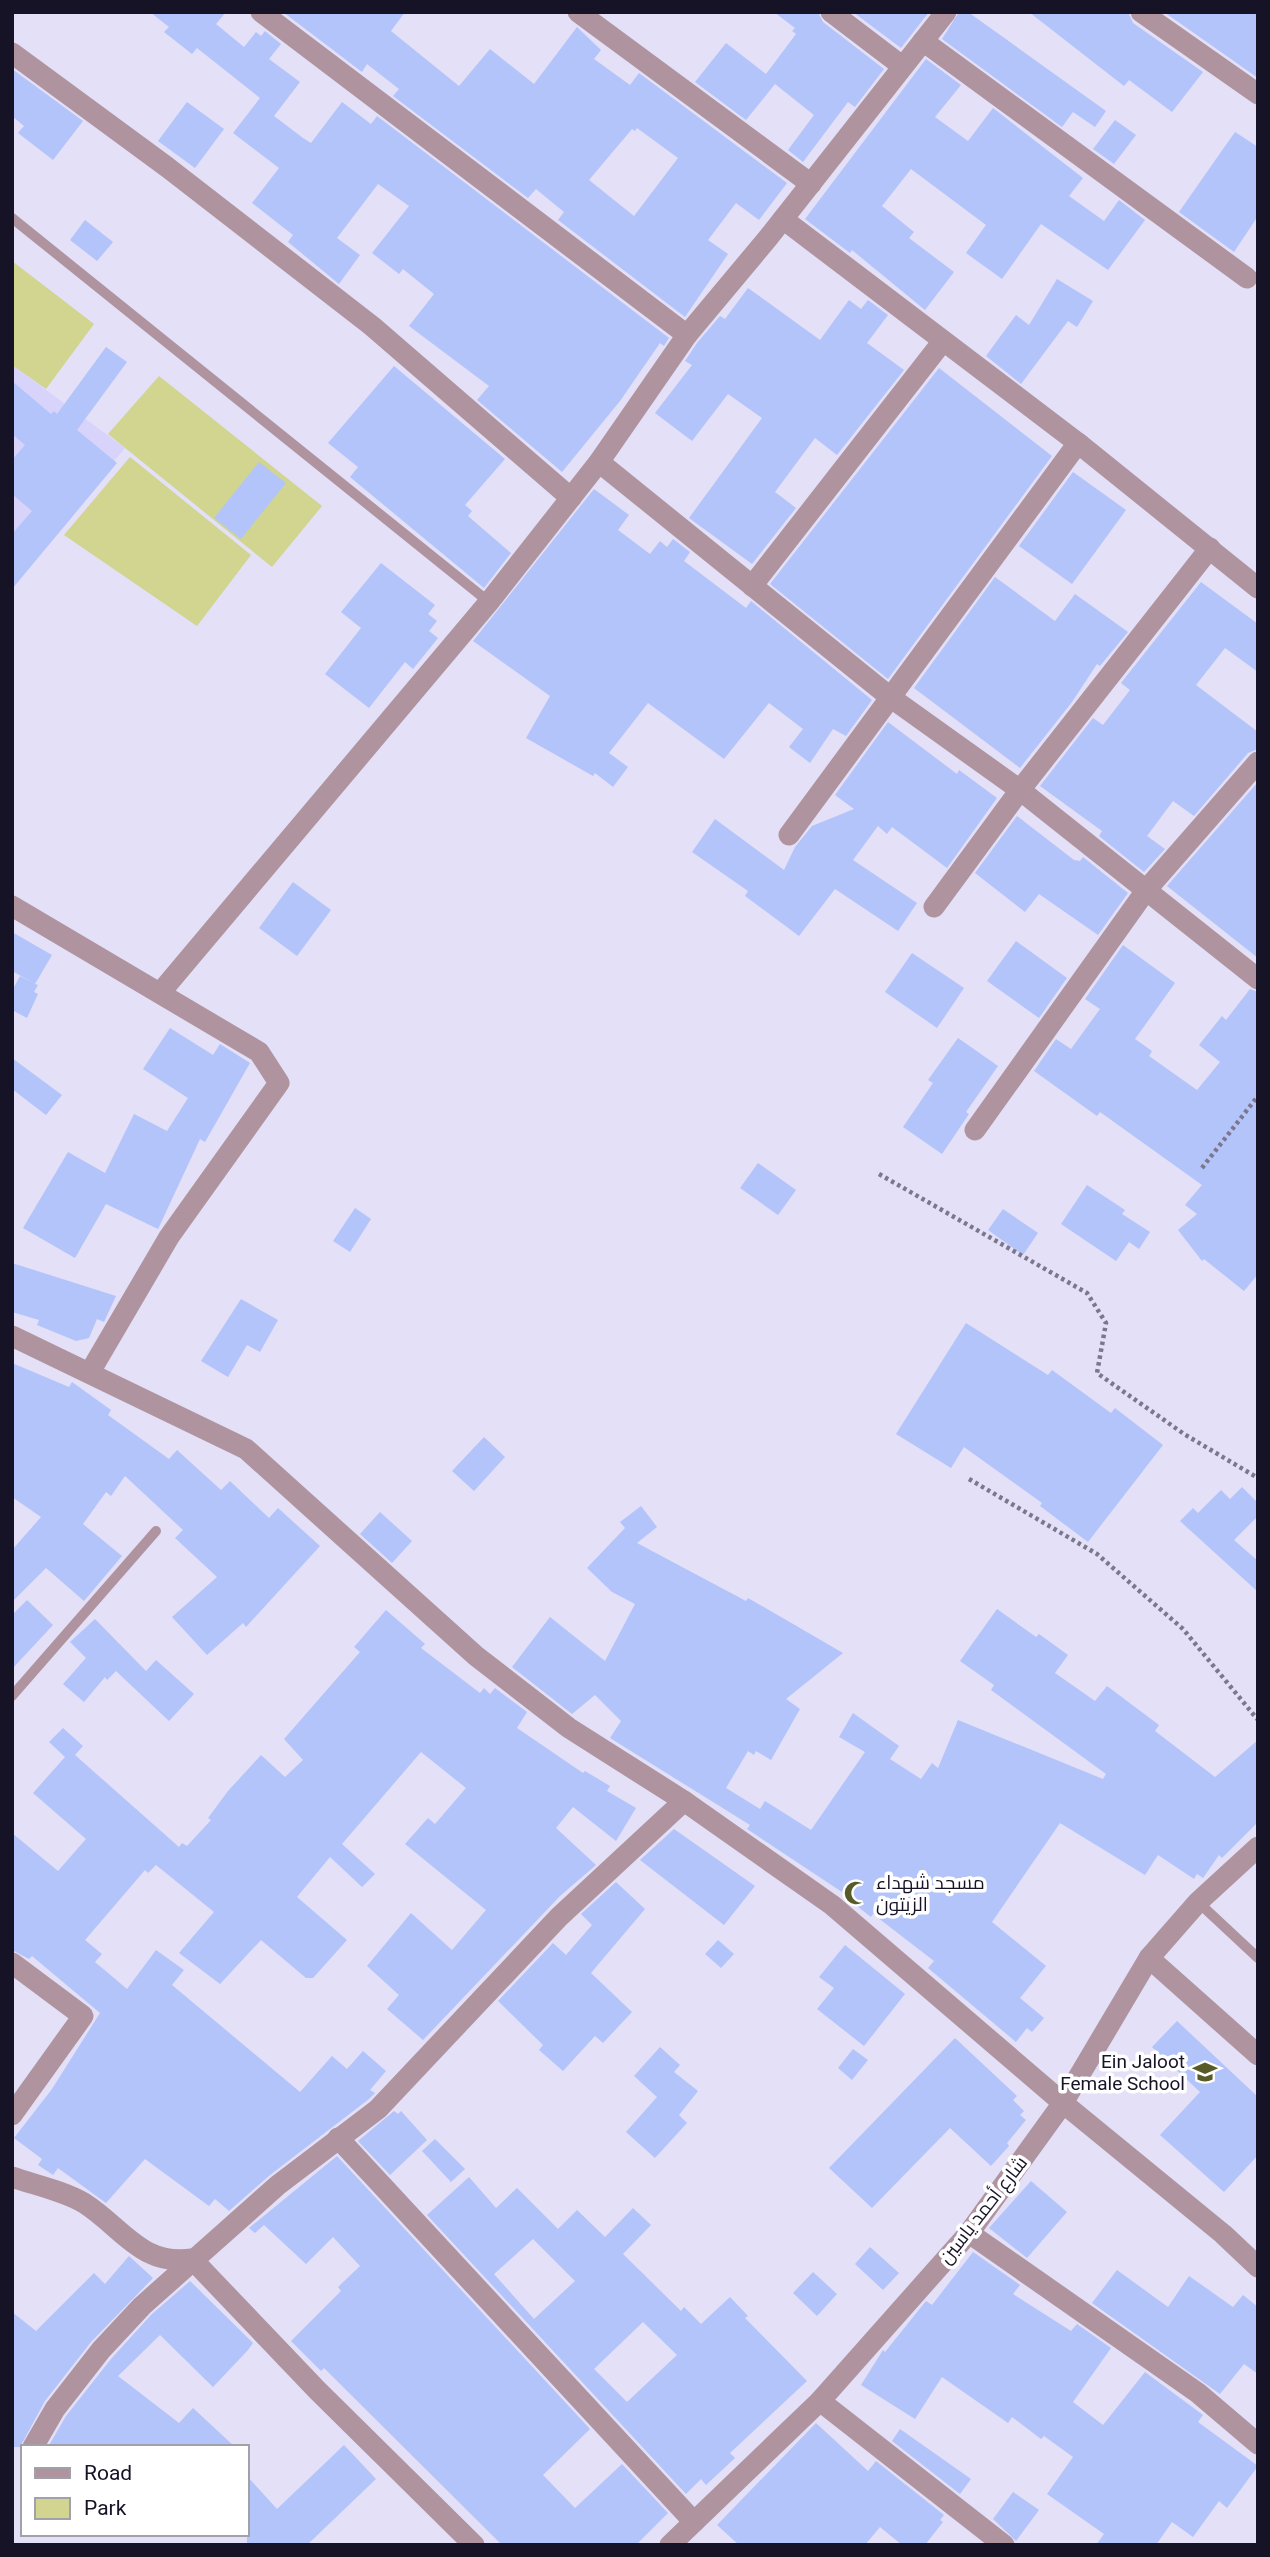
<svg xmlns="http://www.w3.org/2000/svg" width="1270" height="2557" viewBox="0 0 1270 2557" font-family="Roboto,Cairo,sans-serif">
  <rect width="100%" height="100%" fill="#e3e0f7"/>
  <!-- built -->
  <path fill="#d8d3fa" d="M12 365 125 448 12 581Z"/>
  <!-- green -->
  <g fill="#d1d58f">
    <path d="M12 261 94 324 46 389 12 365Z"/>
    <path d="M159 376 322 506 272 567 108 434Z"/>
    <path d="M130 457 251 555 197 626 64 535Z"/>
  </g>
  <!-- building -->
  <g fill="#b3c4fb" fill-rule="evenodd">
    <path d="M150 12H226L216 24 244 47 256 32 261 36 265 31 281 44 269 59 300 82 274 116 303 138 311 143 342 102 371 124 377 116 669 338 664 346 660 343 620 401 562 472 477 400 489 386 409 326 434 294 403 269 399 274 372 253 409 206 378 184 337 238 360 255 339 284 288 242 293 235 252 203 279 168 233 133 260 98 197 48 192 54 164 32 169 27Z"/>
    <path d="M283 12H405L391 31 459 86 490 49 534 84 577 27 601 50 594 59 630 85 639 73 787 183 759 220 736 203 708 240 728 254 685 317 558 220 564 212 536 189 528 198 393 96 399 89 367 64 362 72ZM637 128 678 158 634 216 589 180 632 129 635 131Z"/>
    <path d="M774 12H818L823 22 884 69 855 107 848 102 803 162 788 150 814 115 775 84 746 120 695 82 726 43 766 74 796 34 792 31 795 28Z"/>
    <path d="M853 12H929L901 48Z"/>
    <path d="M959 12H968L1106 111 1095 127 1073 112 1062 127 942 39Z"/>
    <path d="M1029 12H1128L1133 23 1203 72 1172 112 1129 80 1124 86Z"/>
    <path d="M1164 12H1258V78Z"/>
    <path d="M926 59 961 85 935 117 968 141 993 108 1083 178 1069 196 1104 221 1119 200 1145 220 1108 270 1041 224 1002 279 966 253 986 225 911 169 882 206 914 232 909 238 954 272 925 310 852 250 850 253 805 219Z"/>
    <path d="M12 69 83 121 53 160 18 133 24 126 12 116Z"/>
    <path d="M187 102 224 129 195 168 158 141Z"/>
    <path d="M1115 120 1136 135 1114 164 1093 149Z"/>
    <path d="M1235 132 1258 147V216L1234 252 1179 212Z"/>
    <path d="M85 220 113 242 97 261 70 240Z"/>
    <path d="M1057 279 1093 301 1077 327 1068 321 1021 384 986 356 1016 315 1029 325Z"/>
    <path d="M748 288 820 340 849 300 861 309 868 300 888 315 867 343 904 370 837 455 815 438 775 492 796 508 752 564 689 518 762 418 728 394 692 441 655 413 692 365 685 361 697 343 720 316 725 319Z"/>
    <path d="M106 347 127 362 77 430 117 463 12 589V534L32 511 12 494V460L25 445 12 434V381L51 414 54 411 57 414Z"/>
    <path d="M394 366 505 459 465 505 472 511 468 516 511 553 484 588 350 477 358 467 328 443Z"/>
    <path d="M939 368 1052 456 888 679 770 584Z"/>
    <path d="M259 462 286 483 241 539 214 518Z"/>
    <path d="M1073 472 1126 510 1072 584 1019 546Z"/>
    <path d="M594 489 629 515 618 530 650 554 660 541 667 547 673 539 690 552 684 561 746 608 751 601 872 700 846 736 833 729 810 763 789 747 803 729 769 703 724 759 648 703 609 753 628 767 613 787 595 773 593 776 526 738 550 696 473 641Z"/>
    <path d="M381 563 435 605 428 614 437 621 429 631 438 638 413 669 405 662 369 708 325 674 361 628 341 612Z"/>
    <path d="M995 577 1055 621 1075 594 1128 632 1100 666 1097 664 1072 702 1020 768 914 688Z"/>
    <path d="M1201 582 1258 624V672L1225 648 1196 685 1258 732V749L1248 753 1194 816 1173 801 1147 836 1165 849 1144 872 1099 836 1102 831 1040 786 1093 718 1103 725 1130 690 1121 683Z"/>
    <path d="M888 722 957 774 959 770 997 798 947 868 892 827 887 834 878 826 853 860 917 903 898 931 835 889 799 936 745 896 748 891 692 852 715 819 784 870 795 847 812 826 854 809 835 795Z"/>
    <path d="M1258 782V958L1167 886Z"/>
    <path d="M1017 816 1074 860 1080 861 1083 857 1128 893 1098 935 1039 894 1025 912 975 873Z"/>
    <path d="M293 882 331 910 297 956 259 928Z"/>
    <path d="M12 932 52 955 35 984 38 985 34 992 38 994 27 1018 12 1010V991L20 976 34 983 12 971Z"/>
    <path d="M1016 941 1067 978 1039 1018 987 981Z"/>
    <path d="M1123 945 1175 983 1135 1039 1152 1051 1149 1056 1197 1090 1220 1062 1199 1045 1222 1016 1226 1020 1250 989 1258 992V1274L1244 1291 1204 1259 1202 1261 1178 1230 1197 1214 1185 1205 1202 1185 1100 1112 1097 1116 1034 1071 1056 1039 1071 1049 1100 1009 1085 999Z"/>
    <path d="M912 953 964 988 937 1028 885 992Z"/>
    <path d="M170 1028 213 1055 220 1044 250 1063 205 1142 200 1139 158 1229 106 1204 75 1258 23 1228 68 1152 105 1173 134 1114 167 1131 188 1098 143 1069Z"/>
    <path d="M958 1038 998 1066 966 1112 969 1114 942 1154 903 1127 933 1083 928 1080Z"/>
    <path d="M12 1058 62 1095 46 1115 12 1089Z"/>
    <path d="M758 1163 796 1190 778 1215 740 1188Z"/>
    <path d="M1087 1185 1125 1210 1122 1214 1150 1232 1139 1249 1129 1242 1116 1261 1061 1224Z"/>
    <path d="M355 1208 371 1219 350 1252 333 1241Z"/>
    <path d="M1003 1209 1038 1233 1023 1255 988 1230Z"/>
    <path d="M12 1263 116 1296 104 1322 97 1319 89 1338 76 1341 37 1325 39 1320 12 1312Z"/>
    <path d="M241 1299 278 1320 260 1352 247 1345 228 1377 201 1361Z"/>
    <path d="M966 1323 1048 1375 1052 1370 1111 1413 1115 1408 1163 1445 1088 1542 1040 1506 1042 1503 964 1447 951 1468 896 1434Z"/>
    <path d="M12 1363 69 1387 72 1382 111 1410 108 1415 169 1459 177 1450 221 1490 230 1481 269 1518 278 1508 320 1546 246 1627 243 1623 207 1655 172 1617 217 1577 175 1538 183 1530 125 1476 111 1496 106 1492 83 1524 122 1556 84 1601 46 1568 12 1602V1550L41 1517 12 1497Z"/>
    <path d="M484 1437 505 1457 474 1491 452 1471Z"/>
    <path d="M1242 1487 1258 1503V1516L1234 1540 1258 1561V1592L1180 1521 1193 1508 1198 1513 1221 1490 1230 1499Z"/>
    <path d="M641 1506 657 1527 637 1543 746 1601 748 1598 843 1653 786 1699 800 1709 771 1760 756 1751 754 1755 748 1751 726 1788 760 1809 765 1801 811 1830 865 1752 839 1737 853 1713 899 1746 890 1759 921 1779 932 1763 938 1768 958 1720 1103 1779 1106 1774 991 1690 994 1685 960 1661 997 1609 1036 1637 1039 1634 1068 1655 1055 1673 1095 1701 1107 1686 1159 1725 1155 1731 1215 1777 1258 1740V1822L1222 1858 1219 1855 1203 1878 1197 1874 1194 1879 1158 1855 1145 1875 1060 1823 992 1922 1046 1966 1020 1998 1044 2018 1032 2032 1027 2028 1016 2042 928 1968 934 1961 873 1914 871 1917 844 1896 845 1894 747 1829 750 1825 610 1738 621 1721 595 1695 572 1714 512 1667 550 1617 605 1661 635 1604 612 1592 587 1568 625 1528 620 1522Z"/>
    <path d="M380 1512 412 1541 392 1563 360 1534Z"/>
    <path d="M27 1600 53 1625 12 1669V1615Z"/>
    <path d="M386 1610 425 1644 421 1648 480 1693 484 1688 490 1694 495 1688 527 1712 517 1728 583 1773 585 1771 610 1786 607 1791 636 1808 616 1841 573 1807 556 1828 596 1865 560 1896 423 2040 387 2009 399 1995 367 1966 411 1913 452 1950 486 1910 405 1844 428 1818 435 1824 466 1788 421 1752 342 1844 375 1874 362 1887 330 1857 297 1897 347 1940 313 1978H306L261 1940 220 1984 179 1953 214 1912 156 1865 148 1873 145 1870 85 1940 102 1954 95 1962 127 1989 156 1950 184 1970 172 1985 300 2092 332 2056 347 2069 363 2051 386 2071 370 2090 375 2093 369 2099 270 2175 229 2211 215 2199 209 2206 145 2159 106 2203 58 2168 53 2175 38 2165 42 2159 14 2138 52 2089 100 2013 32 1956 29 1959 12 1950V1833L58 1871 86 1839 33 1793 65 1757 49 1742 63 1728 83 1746 75 1755 179 1847 182 1843 187 1846 211 1820 208 1818 228 1791 261 1755 285 1777 303 1760 284 1739 360 1652 354 1647Z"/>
    <path d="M95 1619 146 1671 156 1660 194 1694 169 1721 116 1671 107 1680 105 1677 84 1702 63 1684 86 1658 70 1642Z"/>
    <path d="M674 1829 755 1886 724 1925 640 1860Z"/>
    <path d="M616 1882 645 1909 591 1973 632 2012 603 2043 595 2036 563 2071 539 2050 543 2045 498 2001 553 1943 566 1955 592 1925 581 1914Z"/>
    <path d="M718 1940 734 1954 721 1968 705 1954Z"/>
    <path d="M845 1945 905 1994 864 2046 817 2009 834 1988 819 1977Z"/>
    <path d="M1177 2021 1258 2097V2155L1224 2192 1160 2135 1200 2092 1152 2047Z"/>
    <path d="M955 2038 1017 2096 1013 2100 1024 2111 1020 2115 1026 2120 1007 2143 1009 2146 991 2166 950 2128 872 2208 829 2168Z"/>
    <path d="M660 2047 680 2065 674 2072 698 2091 679 2115 687 2123 655 2158 626 2132 657 2097 634 2076Z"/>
    <path d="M853 2049 868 2060 852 2080 838 2068Z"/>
    <path d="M394 2111 398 2114 401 2111 427 2140 390 2175 358 2141Z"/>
    <path d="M435 2139 465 2169 451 2182 422 2151Z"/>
    <path d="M337 2156 590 2429 543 2475 575 2508 622 2464 668 2513 636 2545H502L324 2368 321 2371 291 2341 341 2291 338 2287 360 2266 333 2237 306 2264 264 2225 255 2233 249 2228Z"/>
    <path d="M469 2177 496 2208 517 2188 558 2229 577 2210 605 2237 633 2208 651 2225 623 2254 681 2311 684 2307 701 2324 730 2297 748 2316 745 2318 807 2381 730 2453 735 2458 706 2485 701 2479 686 2494 427 2215ZM533 2239 575 2281 534 2319 494 2274ZM643 2322 677 2355 627 2402 594 2369Z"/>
    <path d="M1031 2181 1067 2212 1027 2258 989 2228Z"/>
    <path d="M870 2247 899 2273 883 2290 855 2264Z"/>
    <path d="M973 2252 1020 2285 1013 2294 1071 2331 1077 2324 1111 2348 1073 2402 1103 2425 1145 2372 1203 2415 1198 2422 1258 2466 1227 2508 1219 2501 1193 2537 1172 2522 1156 2545H1096L1104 2534 1047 2494 1073 2457 1044 2436 1041 2439 1012 2417 1008 2423 942 2377 915 2419 861 2385 883 2350 885 2352 926 2301 932 2305Z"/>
    <path d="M129 2256 153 2278 91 2342 45 2401 20 2447H12V2312L36 2331 94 2273 105 2284Z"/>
    <path d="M1117 2270 1168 2307 1189 2276 1233 2307 1243 2295 1258 2307V2374L1244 2364 1220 2394 1092 2303Z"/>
    <path d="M813 2272 837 2294 817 2316 793 2293Z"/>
    <path d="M190 2281 253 2343 248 2350 213 2387 160 2335 118 2376 179 2423 193 2408 235 2447H48L66 2416 111 2359 151 2315Z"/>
    <path d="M816 2423 868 2471 876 2461 944 2515 940 2520 943 2522 925 2545H902L880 2527 865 2545H739L717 2525Z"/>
    <path d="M900 2429 971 2479 960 2494 892 2441Z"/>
    <path d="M344 2445 376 2479 307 2545H247V2476L277 2509Z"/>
    <path d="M1013 2492 1039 2510 1016 2541 993 2519Z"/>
  </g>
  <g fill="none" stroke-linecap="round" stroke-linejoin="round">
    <!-- path -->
    <g stroke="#7b778d" stroke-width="4.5" stroke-dasharray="3.5 3.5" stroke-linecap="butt">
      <path d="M1202 1168 1258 1096"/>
      <path d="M879 1174 1087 1293 1106 1323 1097 1373 1184 1434 1258 1478"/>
      <path d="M969 1479 1097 1554 1183 1629 1258 1720"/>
    </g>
    <!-- lane -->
    <g stroke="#af949f" stroke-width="10">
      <path d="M12 218 489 602"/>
      <path d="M12 1696 156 1531"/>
      <path d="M1198 1902 1258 1958"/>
    </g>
    <!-- street -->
    <g stroke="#af949f" stroke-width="21">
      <path d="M261 12 687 335"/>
      <path d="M578 12 811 184"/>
      <path d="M831 12 902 66"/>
      <path d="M1141 12 1258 94"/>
      <path d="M923 41 1247 278"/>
      <path d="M12 53 167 167 372 326 571 498"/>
      <path d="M783 219 1078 443 1258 588"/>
      <path d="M599 462 890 697 1020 790 1258 979"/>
      <path d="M752 586 943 341"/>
      <path d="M789 835 1078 443"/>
      <path d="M12 906 259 1052 279 1083 169 1237 90 1372"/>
      <path d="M934 907 1020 790 1210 548"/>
      <path d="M160 993 489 602 599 462 687 335 768 238 946 12"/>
      <path d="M975 1130 1147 889 1258 762"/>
      <path d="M12 1336 246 1449 476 1656 569 1728 684 1801 832 1905 1063 2103 1223 2234 1258 2267"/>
      <path d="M1149 1958 1258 2055"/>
      <path d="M12 1963 83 2016 12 2115"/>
      <path d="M338 2138 694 2522"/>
      <path d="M12 2177C35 2185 64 2191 84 2203 123 2228 141 2266 192 2259L317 2390 474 2545"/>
      <path d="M969 2233 1198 2393 1258 2444"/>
      <path d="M820 2401 1004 2545"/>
      <path d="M33 2447 55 2409 101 2350 142 2306 278 2185 378 2109 559 1917 684 1801"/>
      <path d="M670 2545 820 2401 969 2233 1063 2103 1149 1958 1198 1902 1258 1847"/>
    </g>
  </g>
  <!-- icons -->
  <defs>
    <g id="mosque-bare" transform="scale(1.89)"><path d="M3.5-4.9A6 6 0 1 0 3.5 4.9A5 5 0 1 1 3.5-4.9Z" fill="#585b28" stroke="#fff" stroke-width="2.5" paint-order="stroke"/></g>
    <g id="school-bare" transform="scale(1.89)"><path d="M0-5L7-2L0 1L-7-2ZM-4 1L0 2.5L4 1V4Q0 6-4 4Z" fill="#585b28" stroke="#fff" stroke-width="2.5" paint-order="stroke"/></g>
  </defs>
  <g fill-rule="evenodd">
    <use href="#mosque-bare" x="856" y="1893"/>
    <use href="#school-bare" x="1205" y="2072"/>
  </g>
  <g text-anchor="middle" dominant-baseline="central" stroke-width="7" stroke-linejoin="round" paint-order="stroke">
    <!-- poi labels -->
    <g font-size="19" fill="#171327" stroke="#fff" text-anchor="start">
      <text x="876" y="1882">مسجد شهداء<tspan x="876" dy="22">الزيتون</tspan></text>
      <text x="1185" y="2061" text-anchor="end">Ein Jaloot<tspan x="1185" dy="22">Female School</tspan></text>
    </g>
    <!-- street labels -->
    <g font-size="19" fill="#171327" stroke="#fff">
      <text transform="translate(983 2210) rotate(-52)">شارع أحمد ياسين</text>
    </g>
  </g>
  <!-- border -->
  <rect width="1270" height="2557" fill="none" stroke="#171327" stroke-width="28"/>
  <!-- legend -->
  <rect x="21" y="2445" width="228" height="91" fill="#ffffff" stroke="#a2a1a9" stroke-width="2"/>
  <rect x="35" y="2468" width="35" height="10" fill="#af949f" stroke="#a2a1a9" stroke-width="2"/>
  <text x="84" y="2480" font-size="21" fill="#171327">Road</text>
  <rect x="35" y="2498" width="35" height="21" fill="#d1d58f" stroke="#a2a1a9" stroke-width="2"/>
  <text x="84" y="2515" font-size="21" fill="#171327">Park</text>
</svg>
